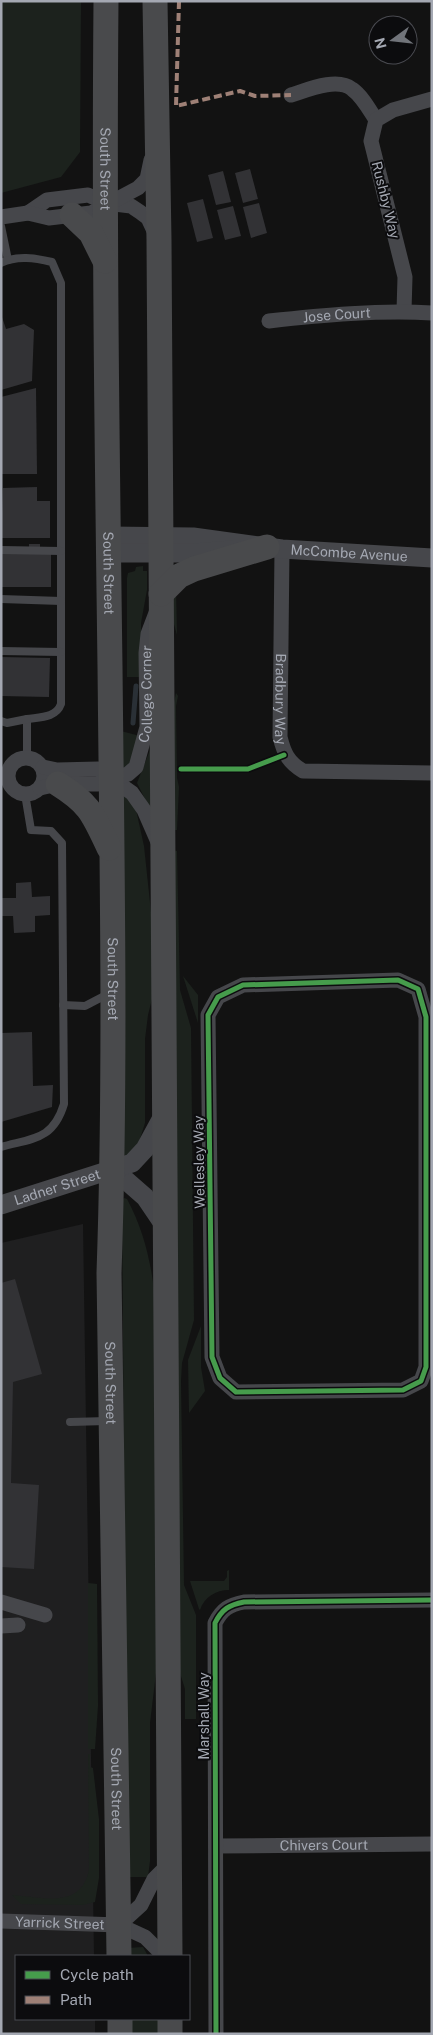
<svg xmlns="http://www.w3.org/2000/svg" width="433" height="2035" viewBox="0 0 433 2035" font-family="'Public Sans',sans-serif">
  <rect width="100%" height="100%" fill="#121212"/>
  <!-- built -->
  <path fill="#1f1f20" d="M83 1224 94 1956H16V2019H95V2034H1V1243Z"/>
  <!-- green -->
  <g fill="#1c221d">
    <path d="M1 1H81L80 152 61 177 1 193Z"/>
    <path d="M143 566V571H147V590L141 623 142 677H127V578L128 573 135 571 136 567Z"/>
    <path d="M176 588 177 633V635L170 610Z"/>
    <path d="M176 693 178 696 176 706 177 778 179 787 177 830H171V717Z"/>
    <path d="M121 731 140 736 133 762 125 771 120 764Z"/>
    <path d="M150 750 152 813 137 783Z"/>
    <path d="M123 795 135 805 144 846 151 912 154 991 148 1015 145 1039V1123L139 1142 129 1156H123Z"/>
    <path d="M172 850 177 851 180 990 191 1028 194 1320 182 1363 181 1381 184 1585 196 1615V1719H185V1689L180 1673Z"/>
    <path d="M183 976 198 995V1023Z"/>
    <path d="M124 1198 127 1199C167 1273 156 1363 156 1445 156 1521 156 1597 156 1673L150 1723V1861L148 1877H127L122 1201Z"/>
    <path d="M201 1326V1367L205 1391 189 1413 188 1360Z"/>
    <path d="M229 1570V1590C216 1590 204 1597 200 1610L199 1609 190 1581H224L227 1577V1571Z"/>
    <path d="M88 1583 97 1584 98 1706 95 1749H88Z"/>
    <path d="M88 1754H90V1767L93 1768 99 1819V1878L95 1902 83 1905 21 1904 12 1895C42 1897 82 1910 89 1869Z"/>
    <path d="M143 1947 148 1956H128L127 1948Z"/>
    <rect x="130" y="2019" width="30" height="15"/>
  </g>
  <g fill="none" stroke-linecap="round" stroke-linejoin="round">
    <!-- stream -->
    <path stroke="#2a3036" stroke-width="5" d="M133 723 136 686"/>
  </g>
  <!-- building -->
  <g fill="#323235">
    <path d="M250 169 258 199 243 203 235 173Z"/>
    <path d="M223 171 231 202 216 205 208 175Z"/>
    <path d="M203 199 213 238 197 242 187 203Z"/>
    <path d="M259 203 267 233 251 238 243 207Z"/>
    <path d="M233 206 241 236 225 240 217 210Z"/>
    <path d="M1 314 6 329 24 324 34 330 32 381 1 390Z"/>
    <path d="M36 388 37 474H1V397Z"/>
    <path d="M37 487V501H50V538H1L3 488Z"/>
    <path d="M29 544H40V553H51V587H1V554H29Z"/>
    <path d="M1 657 50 658 49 697 1 696Z"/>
    <path d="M31 882 32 897 50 896V915L35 916V932L14 933 13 916H1V898H16V883Z"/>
    <path d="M32 1032 33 1086 53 1085 52 1107 1 1122V1033Z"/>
    <path d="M15 1279 42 1374 13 1382 11 1483 39 1485 34 1569 1 1567V1283Z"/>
  </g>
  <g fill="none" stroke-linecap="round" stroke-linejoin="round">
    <!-- service -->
    <g stroke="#46474b" stroke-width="8">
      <path d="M1 226 8 260"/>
      <path d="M1 263C17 255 35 258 52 262L61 283V704C56 718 40 717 27 719V757"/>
      <path d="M1 550 61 551"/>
      <path d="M1 599 61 601"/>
      <path d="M1 651 61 652"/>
      <path d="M1 721 7 723 27 719"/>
      <path d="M63 1005 85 1006 108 994"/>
      <path d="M1 1147C33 1138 53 1140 64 1104L62 843 51 831 31 830 25 794"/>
      <path d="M70 1422 107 1421"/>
    </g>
    <!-- minor -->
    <g stroke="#46474b" stroke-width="15">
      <path d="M291 95C307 90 337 77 352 89 362 96 369 109 376 120"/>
      <path d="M28 213 47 200 88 195 106 203 131 206 140 212 148 218 156 235"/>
      <path d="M1 217 28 213 49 218 91 213 138 188 147 179 151 160"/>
      <path d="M404 311 405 277 371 141 376 120 393 110 432 99"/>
      <path id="s1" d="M269 321C323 315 378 310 432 313"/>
      <path id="s2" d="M282 549 280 737C284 753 288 762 303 771L432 773"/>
      <circle cx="26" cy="776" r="18"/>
      <path d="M43 767 57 770 98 769 132 793 144 810 158 842"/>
      <path id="s3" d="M40 788 58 784H97L128 774 136 767 147 727 146 653 148 634 156 613"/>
      <path d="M398 980 418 989 426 1017V1367L421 1381 403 1390 236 1392 220 1378 212 1357 208 1015 218 997 243 985Z"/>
      <path d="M1 1602 45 1615"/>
      <path d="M1 1626 18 1625"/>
      <path id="s4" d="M216 1846 432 1844"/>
      <path id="s5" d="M1 1921 119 1925 145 1937 164 1956"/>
      <path d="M119 1925 141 1905 154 1879 169 1864"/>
      <path d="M216 2034 215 1623C222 1609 229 1605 244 1602L432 1600"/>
    </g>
    <!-- tertiary -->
    <g stroke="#46474b" stroke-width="19">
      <path id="s6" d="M109 536 193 537 282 549 432 558"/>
      <path d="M109 553H194L231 550"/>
      <path d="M113 1169 145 1197 164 1225"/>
      <path id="s7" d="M1 1205 132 1163 145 1149 164 1114"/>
    </g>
    <!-- trunk -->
    <g stroke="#494a4c" stroke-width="25">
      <path id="s8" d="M106 1C104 223 107 445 110 666 112 868 116 1071 109 1273L119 1956"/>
      <path d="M155 1 159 240 170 1956"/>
      <path d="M72 215 91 233 105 261"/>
      <path d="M161 594 179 576 194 569 267 547"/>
      <path d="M58 784C90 804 93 814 109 848"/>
      <path d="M120 2019V2034"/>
      <path d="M170 2019V2034"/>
    </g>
    <!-- quiet -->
    <path stroke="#9e8076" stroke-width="4" stroke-dasharray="8 4" stroke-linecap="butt" d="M179 1 176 106 240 91 255 96 291 95"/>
    <!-- cycleway casing -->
    <g stroke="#0c0c0e" stroke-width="8">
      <g id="cycleway">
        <path d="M181 769H248L284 755"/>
        <path d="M398 980 418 989 426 1017V1367L421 1381 403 1390 236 1392 220 1378 212 1357 208 1015 218 997 243 985Z"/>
        <path d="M216 2034 215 1623C222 1609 229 1605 244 1602L432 1600"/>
      </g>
    </g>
    <!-- cycleway -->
    <use href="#cycleway" stroke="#469c4c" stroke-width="5"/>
  </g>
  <g text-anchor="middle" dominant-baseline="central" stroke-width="4" stroke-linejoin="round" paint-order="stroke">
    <!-- street labels -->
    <g font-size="14" fill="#a4a8b2" stroke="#0c0c0e">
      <text stroke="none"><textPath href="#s8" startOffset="168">South Street</textPath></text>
      <text transform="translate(386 200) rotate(76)">Rushby Way</text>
      <text stroke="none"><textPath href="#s1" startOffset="68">Jose Court</textPath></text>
      <text stroke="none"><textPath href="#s6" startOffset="241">McCombe Avenue</textPath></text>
      <text stroke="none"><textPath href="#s8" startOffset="572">South Street</textPath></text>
      <text stroke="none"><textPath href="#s3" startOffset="175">College Corner</textPath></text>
      <text stroke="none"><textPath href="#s2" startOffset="150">Bradbury Way</textPath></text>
      <text stroke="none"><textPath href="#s8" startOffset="978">South Street</textPath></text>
      <text transform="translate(199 1162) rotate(-91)">Wellesley Way</text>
      <text stroke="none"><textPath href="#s7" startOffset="59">Ladner Street</textPath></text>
      <text stroke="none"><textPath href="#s8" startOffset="1382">South Street</textPath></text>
      <text transform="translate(204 1716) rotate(-90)">Marshall Way</text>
      <text stroke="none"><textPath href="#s8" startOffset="1788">South Street</textPath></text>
      <text stroke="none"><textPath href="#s4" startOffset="108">Chivers Court</textPath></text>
      <text stroke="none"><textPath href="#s5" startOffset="59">Yarrick Street</textPath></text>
    </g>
  </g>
  <!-- border -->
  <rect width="433" height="2035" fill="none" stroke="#a4a8b2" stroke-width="5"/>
  <!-- legend -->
  <rect x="15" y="1955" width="175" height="65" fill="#0c0c0e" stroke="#494a50"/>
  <rect x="25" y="1971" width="25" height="8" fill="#469c4c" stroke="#494a50"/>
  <text x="60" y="1980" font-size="15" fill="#a4a8b2">Cycle path</text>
  <rect x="25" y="1996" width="25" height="8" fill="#9e8076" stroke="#494a50"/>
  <text x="60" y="2005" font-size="15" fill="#a4a8b2">Path</text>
  <!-- north arrow -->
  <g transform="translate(393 40) rotate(255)"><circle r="24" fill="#0c0c0e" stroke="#494a50"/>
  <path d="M0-4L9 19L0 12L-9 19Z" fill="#71747a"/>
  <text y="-8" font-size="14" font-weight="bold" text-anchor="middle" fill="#a4a8b2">N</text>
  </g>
</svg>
